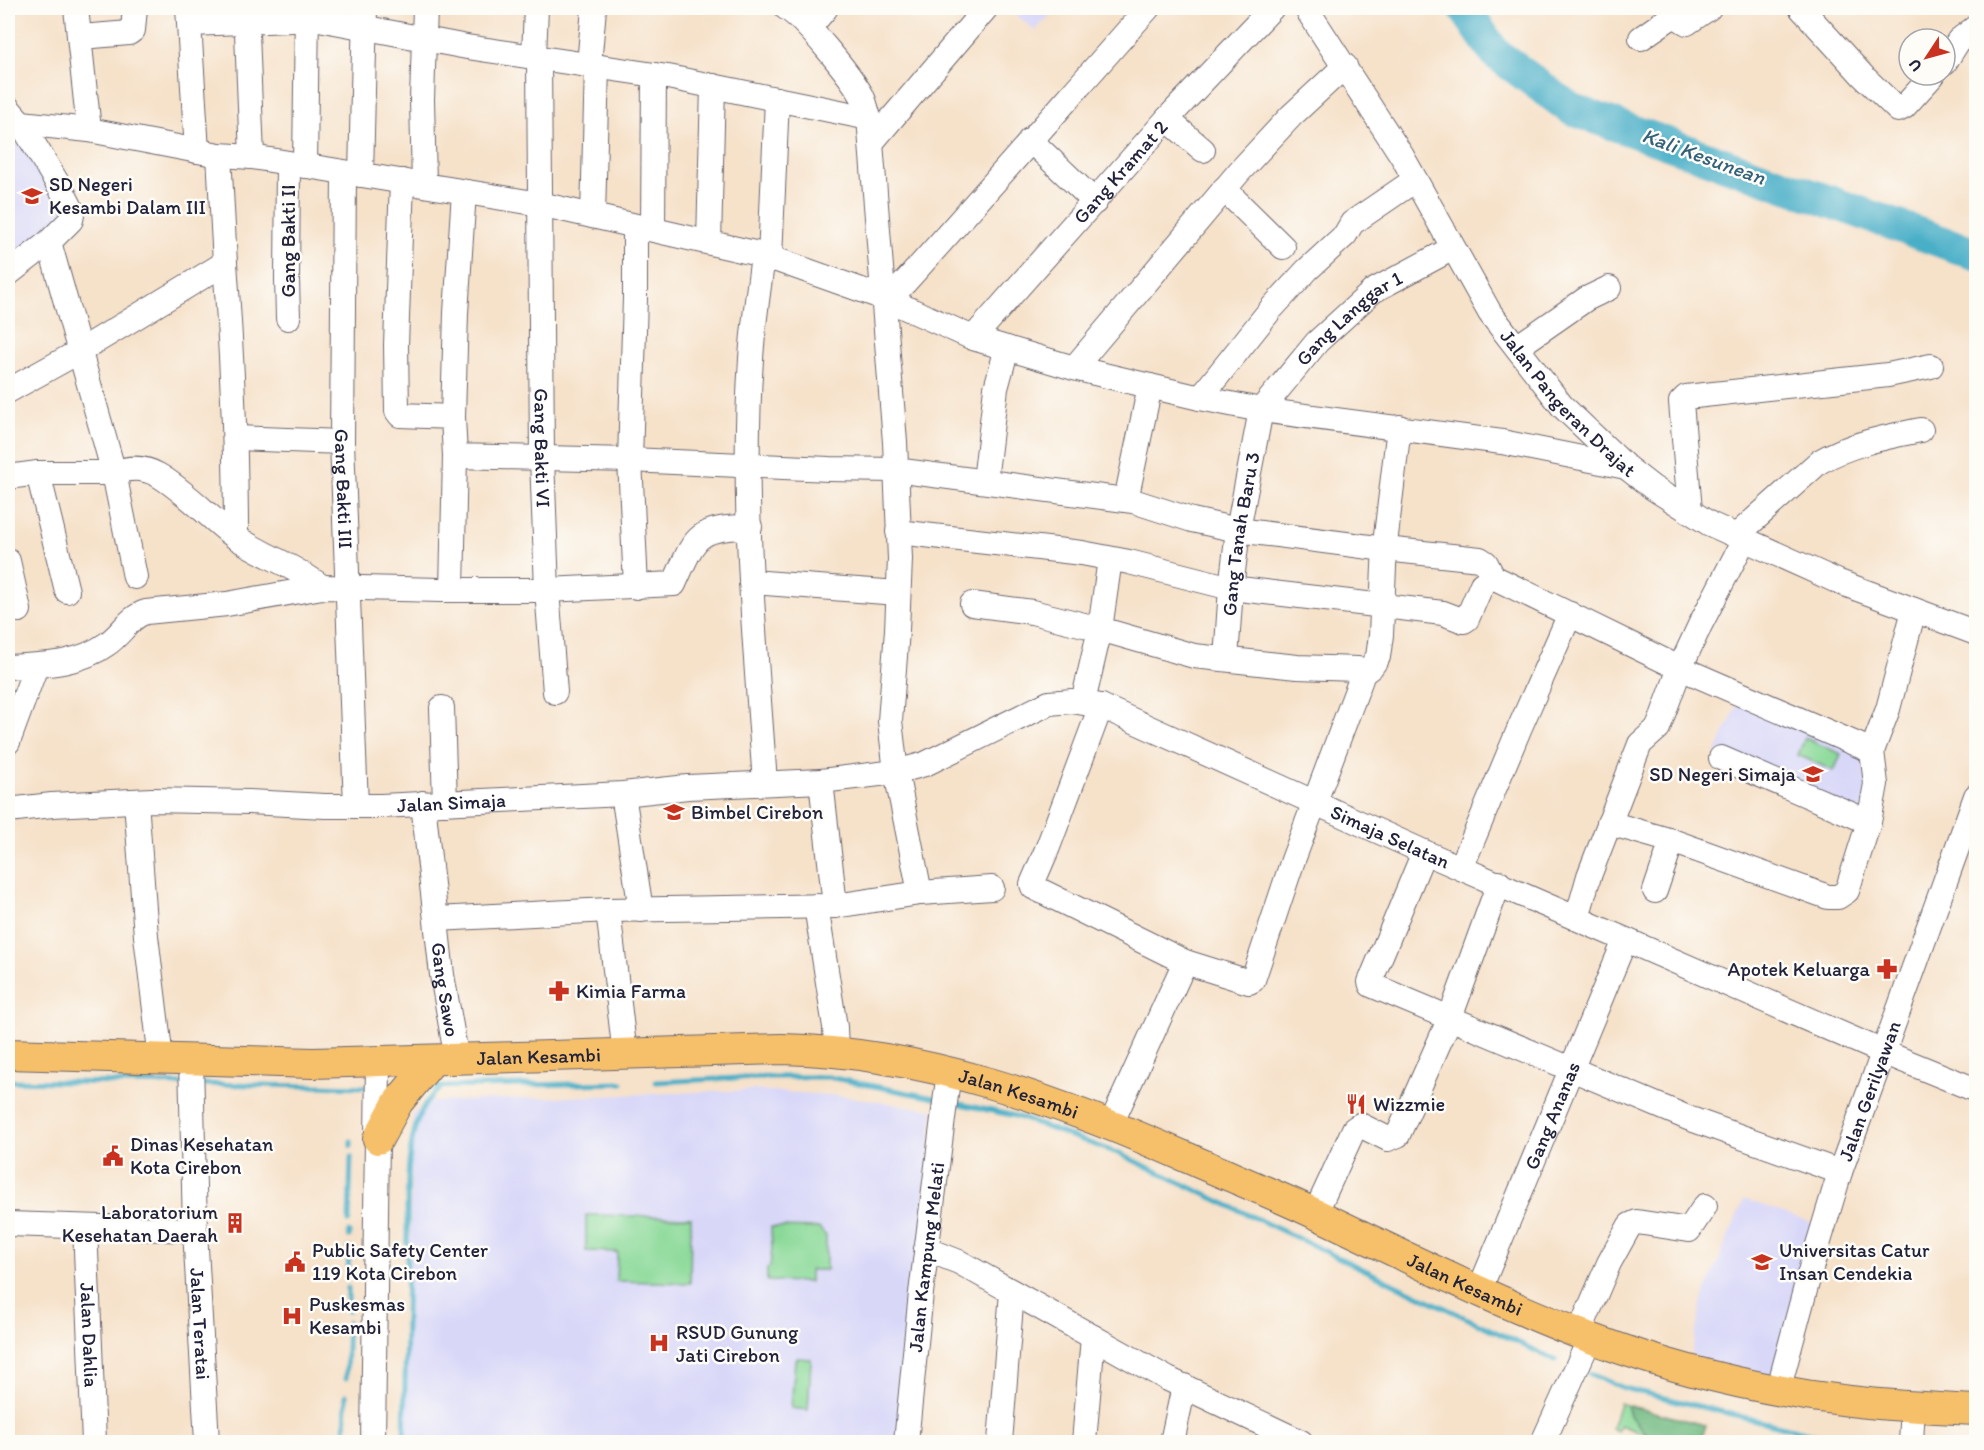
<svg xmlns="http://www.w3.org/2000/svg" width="1984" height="1450" viewBox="0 0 1984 1450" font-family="Itim,sans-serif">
  <rect width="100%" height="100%" fill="#fdfcf7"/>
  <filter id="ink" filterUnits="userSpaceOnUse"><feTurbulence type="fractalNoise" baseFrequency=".0167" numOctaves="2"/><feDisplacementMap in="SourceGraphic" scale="12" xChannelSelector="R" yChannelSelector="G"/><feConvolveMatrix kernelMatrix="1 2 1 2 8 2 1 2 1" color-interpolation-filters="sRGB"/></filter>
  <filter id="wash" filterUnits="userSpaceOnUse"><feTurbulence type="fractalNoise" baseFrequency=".008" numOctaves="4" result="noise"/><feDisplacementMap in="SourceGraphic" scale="24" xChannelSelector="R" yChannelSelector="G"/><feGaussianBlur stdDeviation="1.35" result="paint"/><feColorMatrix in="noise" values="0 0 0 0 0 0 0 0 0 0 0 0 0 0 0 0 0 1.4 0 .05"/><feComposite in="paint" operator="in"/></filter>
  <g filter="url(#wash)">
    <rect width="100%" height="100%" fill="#f6e1c9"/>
    <!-- built -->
    <g fill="#d8d7f8">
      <path d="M1008 8H1057L1035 31Z"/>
      <path d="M8 126 50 183 67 216 8 264Z"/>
      <path d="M1741 697 1861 750 1869 794 1859 817 1715 754Z"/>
      <path d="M753 1090 843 1096 933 1110 902 1442H405L413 1114 429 1102Z"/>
      <path d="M1744 1199 1818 1225 1775 1379 1691 1356 1702 1300Z"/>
    </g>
    <!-- green -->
    <g fill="#8ad998" stroke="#567e6a" stroke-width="1.5">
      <path d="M1805 738 1841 754 1834 771 1798 755Z"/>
      <path d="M586 1215 691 1217 690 1283 616 1281 617 1252 586 1251Z"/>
      <path d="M771 1227 819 1228 826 1236V1270H810V1282L767 1281V1268L770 1267 772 1248Z"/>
      <path d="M797 1358 811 1359 808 1410 791 1408 795 1361H797Z"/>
      <path d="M1620 1403 1626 1405 1629 1415 1649 1436 1620 1425 1618 1431 1612 1428Z"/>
    </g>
    <!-- forest -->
    <path fill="#6fb980" stroke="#486e5e" stroke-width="1.5" d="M1626 1405 1705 1425 1700 1442 1668 1435 1666 1442H1647L1649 1436 1629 1415Z"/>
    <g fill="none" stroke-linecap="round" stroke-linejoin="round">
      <!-- stream -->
      <g stroke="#48afc7" stroke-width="5">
        <path d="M8 1081 186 1084"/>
        <path d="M656 1082 757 1077H828L939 1099"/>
        <path d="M198 1084 371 1087"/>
        <path d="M423 1087 622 1083"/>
        <path d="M951 1102 1015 1116 1120 1154 1555 1360"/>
        <path d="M351 1141V1146"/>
        <path d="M349 1221 351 1157"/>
        <path d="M349 1232V1236"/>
        <path d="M407 1243C408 1201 401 1114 440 1089"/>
        <path d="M348 1274 349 1248"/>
        <path d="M348 1311V1288"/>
        <path d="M1590 1374 1624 1388 1846 1442"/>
        <path d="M346 1378 348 1322"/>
        <path d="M345 1442 346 1395"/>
        <path d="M404 1442 407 1256"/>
      </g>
      <!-- river -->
      <path stroke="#48afc7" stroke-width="33" d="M1464 8 1495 53 1571 109 1976 254"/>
    </g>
  </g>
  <g filter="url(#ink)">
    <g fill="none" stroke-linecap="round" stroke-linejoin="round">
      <!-- minor casing -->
      <g stroke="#6c656d" stroke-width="26">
        <g id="minor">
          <path d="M76 8 89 130"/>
          <path d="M188 8 197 151"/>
          <path d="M246 8 252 157"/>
          <path d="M786 8C804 18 851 76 862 96 865 102 867 110 869 118L895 442 900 559 897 630 890 721 896 772 920 893"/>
          <path id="s1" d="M1306 8 1402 156 1490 313 1562 406 1626 467 1653 488 1710 524 1839 582 1976 633"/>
          <path d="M1801 8 1863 76 1898 110 1904 107 1933 75"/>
          <path d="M190 24 319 19 467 47 668 77 869 118"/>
          <path d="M809 28 826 8"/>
          <path d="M81 37 129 33 133 30 135 8"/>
          <path d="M1641 38 1674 15 1687 23 1709 8"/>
          <path d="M534 56 536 8"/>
          <path id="s2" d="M539 58 542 458 547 590 555 692"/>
          <path d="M1945 62 1959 40 1976 27"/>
          <path d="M589 65 594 8"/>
          <path d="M8 108 21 123 64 194 72 210V215L71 220 49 242 8 274"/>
          <path d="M1167 119 1203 150"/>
          <path d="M21 123 89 130 219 155 252 157 540 204 763 255 884 298 973 338 1074 368 1200 398 1261 410 1502 442 1626 467"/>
          <path d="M1030 140 1095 202"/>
          <path d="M871 143 986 8"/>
          <path d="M288 164 287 279 288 318"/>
          <path d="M305 166 307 8"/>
          <path id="s3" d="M344 173 342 442 356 806"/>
          <path d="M361 175 365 8"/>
          <path d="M402 181 396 345 397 411 400 415 453 417 455 456 630 460 829 469 895 470 1133 501 1192 520 1238 530 1385 549 1480 559 1486 563 1493 577"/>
          <path d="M424 184 422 100 425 8"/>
          <path d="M1224 189 1283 247"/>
          <path d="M593 216 597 66"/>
          <path d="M635 227V298L630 460 636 587"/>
          <path d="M653 229 654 75"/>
          <path d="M49 242 114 473 135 577"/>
          <path d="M709 242 713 86"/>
          <path d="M763 255C759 289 753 324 751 359 741 500 755 642 765 783"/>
          <path d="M770 258 777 99"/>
          <path d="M225 263C232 356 236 444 236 537"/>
          <path d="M889 300C976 204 1062 105 1148 8"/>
          <path id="s4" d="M973 338 1167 119 1272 8"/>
          <path d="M1517 347 1586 299 1609 288"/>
          <path d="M1074 368 1239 172 1291 116 1345 66"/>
          <path d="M8 391 80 351 225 263 219 155"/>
          <path d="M1200 398 1271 309 1307 270 1345 235 1352 223 1415 180"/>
          <path d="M453 417 456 313 464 192"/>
          <path d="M236 438 342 442"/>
          <path d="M38 473 67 591"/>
          <path d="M8 477 38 473H114C129 467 144 467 158 475 184 490 210 518 234 536 262 555 295 566 322 587"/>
          <path d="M985 481 996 388 1007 348"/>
          <path d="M1126 500 1150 386"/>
          <path d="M1690 511 1681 402 1686 397 1888 375 1931 366"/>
          <path d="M898 532 1082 553 1129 562 1231 588 1443 613 1464 621 1467 619 1482 584 1493 577 1671 664 1872 751 1888 709 1914 610"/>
          <path d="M1736 536 1819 462C1850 444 1886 437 1921 430"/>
          <path d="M8 561 19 610"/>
          <path d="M751 582 898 593"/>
          <path d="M452 590 455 456"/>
          <path d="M972 604 1032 612 1100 629 1194 656 1297 667 1358 669 1361 671V679L1293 860 1253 980 1249 982 1185 962 1033 887 1032 884 1048 847 1101 706"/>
          <path id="s5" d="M1226 659 1231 588 1238 530 1261 410 1317 342 1373 291 1453 248"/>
          <path d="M8 667C42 665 78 665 107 644 122 634 129 617 146 612L227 604 322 587 440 590H547L674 584C695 538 695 527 750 527"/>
          <path d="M1362 674 1371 667 1378 657 1381 635 1385 544 1399 427"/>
          <path d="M1083 702 1100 629 1110 559"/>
          <path d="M442 708 445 803"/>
          <path d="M8 742 36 666"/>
          <path d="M1721 758 1869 822"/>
          <path d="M821 781 835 906"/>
          <path d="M623 794 641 910"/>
          <path d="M136 801 146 936 161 1059"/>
          <path id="s6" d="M423 803 442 975 457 1060"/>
          <path id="s7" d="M8 810 52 805 152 800 249 802 325 806H381L623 794 688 787 821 781 896 772 925 764 1049 703 1072 701 1101 706 1424 852 1883 1052 1976 1090"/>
          <path d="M1609 823 1672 841 1828 897H1838L1847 891 1869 822 1876 784 1872 751"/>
          <path d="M1424 852 1370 982 1371 985 1688 1118 1840 1172"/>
          <path d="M1461 868 1520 727 1570 614"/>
          <path d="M1655 891 1672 841"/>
          <path d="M816 906 835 1027 836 1051"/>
          <path d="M608 910 625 1055"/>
          <path d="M1577 918 1589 876 1640 744 1658 728 1680 668 1700 625 1744 540"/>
          <path d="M437 919 608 910 835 906 920 893 992 888"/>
          <path id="s8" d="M191 1060 195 1230 207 1442"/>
          <path d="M1111 1124 1185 962"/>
          <path d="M1315 1214 1354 1129 1360 1125 1388 1139 1398 1135 1450 1018 1499 883"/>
          <path d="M8 1224 195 1230"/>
          <path id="s9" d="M85 1227 94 1442"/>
          <path d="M926 1249 959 1262 1168 1379 1301 1442"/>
          <path id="s10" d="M1479 1291 1625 940"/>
          <path d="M1579 1333 1609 1263 1630 1225 1637 1222 1689 1230 1705 1206"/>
          <path id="s11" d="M1778 1391 1811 1268 1840 1172 1976 796"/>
          <path d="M373 1442 378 1063"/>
          <path id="s12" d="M906 1442 921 1293 949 1071"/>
          <path d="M1000 1442 1012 1292"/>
          <path d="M1084 1442 1093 1337"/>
          <path d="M1172 1442 1184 1386"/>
          <path d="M1543 1442 1590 1338"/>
          <path d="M1911 1442 1913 1407"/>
        </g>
      </g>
      <!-- major casing -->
      <g stroke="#6c656d" stroke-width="32">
        <g id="major">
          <path id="s13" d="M8 1054 313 1063 782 1049C925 1052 1059 1101 1188 1158 1231 1177 1274 1194 1316 1214 1407 1257 1498 1303 1593 1339 1676 1370 1762 1391 1850 1401 1892 1406 1934 1408 1976 1410"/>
          <path d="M378 1139 398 1102 432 1061"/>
        </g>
      </g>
      <!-- minor -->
      <use href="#minor" stroke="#fff" stroke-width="24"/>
      <!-- major -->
      <use href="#major" stroke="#f6c06b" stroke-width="30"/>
    </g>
  </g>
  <!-- icons -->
  <defs>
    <g id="school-bare" transform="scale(1.62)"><path d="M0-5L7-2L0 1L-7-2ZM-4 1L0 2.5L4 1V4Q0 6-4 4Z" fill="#c8321e" stroke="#fdfcf7" stroke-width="2.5" paint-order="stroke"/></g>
    <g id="pharmacy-bare" transform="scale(1.62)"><path d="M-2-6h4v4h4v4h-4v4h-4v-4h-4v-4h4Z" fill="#c8321e" stroke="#fdfcf7" stroke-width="2.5" paint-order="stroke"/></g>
    <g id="restaurant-bare" transform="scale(1.62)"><path d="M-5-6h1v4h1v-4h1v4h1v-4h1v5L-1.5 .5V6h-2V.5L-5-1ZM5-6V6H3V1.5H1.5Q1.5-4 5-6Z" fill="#c8321e" stroke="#fdfcf7" stroke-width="2.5" paint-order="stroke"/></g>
    <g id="civic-bare" transform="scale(1.62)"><path d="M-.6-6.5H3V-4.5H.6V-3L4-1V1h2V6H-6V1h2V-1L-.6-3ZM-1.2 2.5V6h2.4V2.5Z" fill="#c8321e" stroke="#fdfcf7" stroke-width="2.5" paint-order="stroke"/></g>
    <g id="building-bare" transform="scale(1.62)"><path d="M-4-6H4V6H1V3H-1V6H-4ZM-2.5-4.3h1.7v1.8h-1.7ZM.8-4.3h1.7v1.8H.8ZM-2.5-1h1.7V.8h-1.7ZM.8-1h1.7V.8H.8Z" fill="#c8321e" stroke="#fdfcf7" stroke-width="2.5" paint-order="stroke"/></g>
    <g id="university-bare" transform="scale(1.62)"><path d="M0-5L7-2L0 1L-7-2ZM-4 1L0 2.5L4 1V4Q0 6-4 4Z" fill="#c8321e" stroke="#fdfcf7" stroke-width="2.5" paint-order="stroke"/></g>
    <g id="hospital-bare" transform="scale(1.62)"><path d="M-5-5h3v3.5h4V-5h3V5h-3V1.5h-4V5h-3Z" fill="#c8321e" stroke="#fdfcf7" stroke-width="2.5" paint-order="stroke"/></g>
  </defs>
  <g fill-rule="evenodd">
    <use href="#school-bare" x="32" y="196"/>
    <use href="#school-bare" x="1813" y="774"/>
    <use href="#school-bare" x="674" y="812"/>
    <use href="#pharmacy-bare" x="1887" y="969"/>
    <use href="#pharmacy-bare" x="559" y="991"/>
    <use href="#restaurant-bare" x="1356" y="1104"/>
    <use href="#civic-bare" x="113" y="1156"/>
    <use href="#building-bare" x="235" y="1223"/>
    <use href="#civic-bare" x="295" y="1262"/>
    <use href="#university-bare" x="1762" y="1262"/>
    <use href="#hospital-bare" x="292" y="1316"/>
    <use href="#hospital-bare" x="659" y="1343"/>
  </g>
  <g text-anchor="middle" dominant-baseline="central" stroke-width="5" stroke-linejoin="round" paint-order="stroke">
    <!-- street labels -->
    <g font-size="20" fill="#22223b" stroke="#fdfcf7">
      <text stroke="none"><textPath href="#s4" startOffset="222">Gang Kramat 2</textPath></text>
      <text transform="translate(288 241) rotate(-90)">Gang Bakti II</text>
      <text stroke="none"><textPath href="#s5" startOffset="380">Gang Langgar 1</textPath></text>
      <text stroke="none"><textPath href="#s1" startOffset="476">Jalan Pangeran Drajat</textPath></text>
      <text stroke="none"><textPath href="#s2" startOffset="390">Gang Bakti VI</textPath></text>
      <text stroke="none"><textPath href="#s3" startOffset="316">Gang Bakti III</textPath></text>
      <text stroke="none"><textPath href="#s5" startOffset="126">Gang Tanah Baru 3</textPath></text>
      <text stroke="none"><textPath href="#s7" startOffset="444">Jalan Simaja</textPath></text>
      <text stroke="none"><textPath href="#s7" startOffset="1428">Simaja Selatan</textPath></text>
      <text stroke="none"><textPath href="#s6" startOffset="188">Gang Sawo</textPath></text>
      <text stroke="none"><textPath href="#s13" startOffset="531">Jalan Kesambi</textPath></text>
      <text stroke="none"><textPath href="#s11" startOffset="314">Jalan Gerilyawan</textPath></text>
      <text stroke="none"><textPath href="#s13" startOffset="1016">Jalan Kesambi</textPath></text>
      <text stroke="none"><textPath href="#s10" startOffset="190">Gang Ananas</textPath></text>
      <text stroke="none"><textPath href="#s12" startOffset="186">Jalan Kampung Melati</textPath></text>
      <text stroke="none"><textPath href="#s13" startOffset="1502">Jalan Kesambi</textPath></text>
      <text stroke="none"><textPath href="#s8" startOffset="264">Jalan Teratai</textPath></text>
      <text stroke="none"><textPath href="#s9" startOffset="108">Jalan Dahlia</textPath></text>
    </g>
    <!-- poi labels -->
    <g font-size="20" fill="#22223b" stroke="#fdfcf7" text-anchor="start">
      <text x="49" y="184">SD Negeri<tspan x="49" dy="23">Kesambi Dalam III</tspan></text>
      <text x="1796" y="774" text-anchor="end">SD Negeri Simaja</text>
      <text x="691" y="812">Bimbel Cirebon</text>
      <text x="1870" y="969" text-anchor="end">Apotek Keluarga</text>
      <text x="576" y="991">Kimia Farma</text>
      <text x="1373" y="1104">Wizzmie</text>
      <text x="130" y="1144">Dinas Kesehatan<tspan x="130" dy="23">Kota Cirebon</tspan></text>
      <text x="218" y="1212" text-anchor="end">Laboratorium<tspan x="218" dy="23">Kesehatan Daerah</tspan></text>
      <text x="312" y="1250">Public Safety Center<tspan x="312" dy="23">119 Kota Cirebon</tspan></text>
      <text x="1779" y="1250">Universitas Catur<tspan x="1779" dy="23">Insan Cendekia</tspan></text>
      <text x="309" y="1304">Puskesmas<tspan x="309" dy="23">Kesambi</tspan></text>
      <text x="676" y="1332">RSUD Gunung<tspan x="676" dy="23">Jati Cirebon</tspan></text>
    </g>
    <!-- water labels -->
    <g font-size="21" font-style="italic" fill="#33617a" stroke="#fdfcf7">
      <text transform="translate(1704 156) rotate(20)">Kali Kesunean</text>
    </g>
  </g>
  <!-- margin -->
  <rect width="1984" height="1450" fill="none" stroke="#fdfcf7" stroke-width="30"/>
  <!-- north arrow -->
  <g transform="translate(1927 57) rotate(234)"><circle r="28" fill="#fdfcf7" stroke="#a5a5ac" stroke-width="1.5"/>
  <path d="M0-4.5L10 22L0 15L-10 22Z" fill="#c8321e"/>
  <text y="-9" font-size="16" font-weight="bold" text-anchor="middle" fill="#22223b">U</text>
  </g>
</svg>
